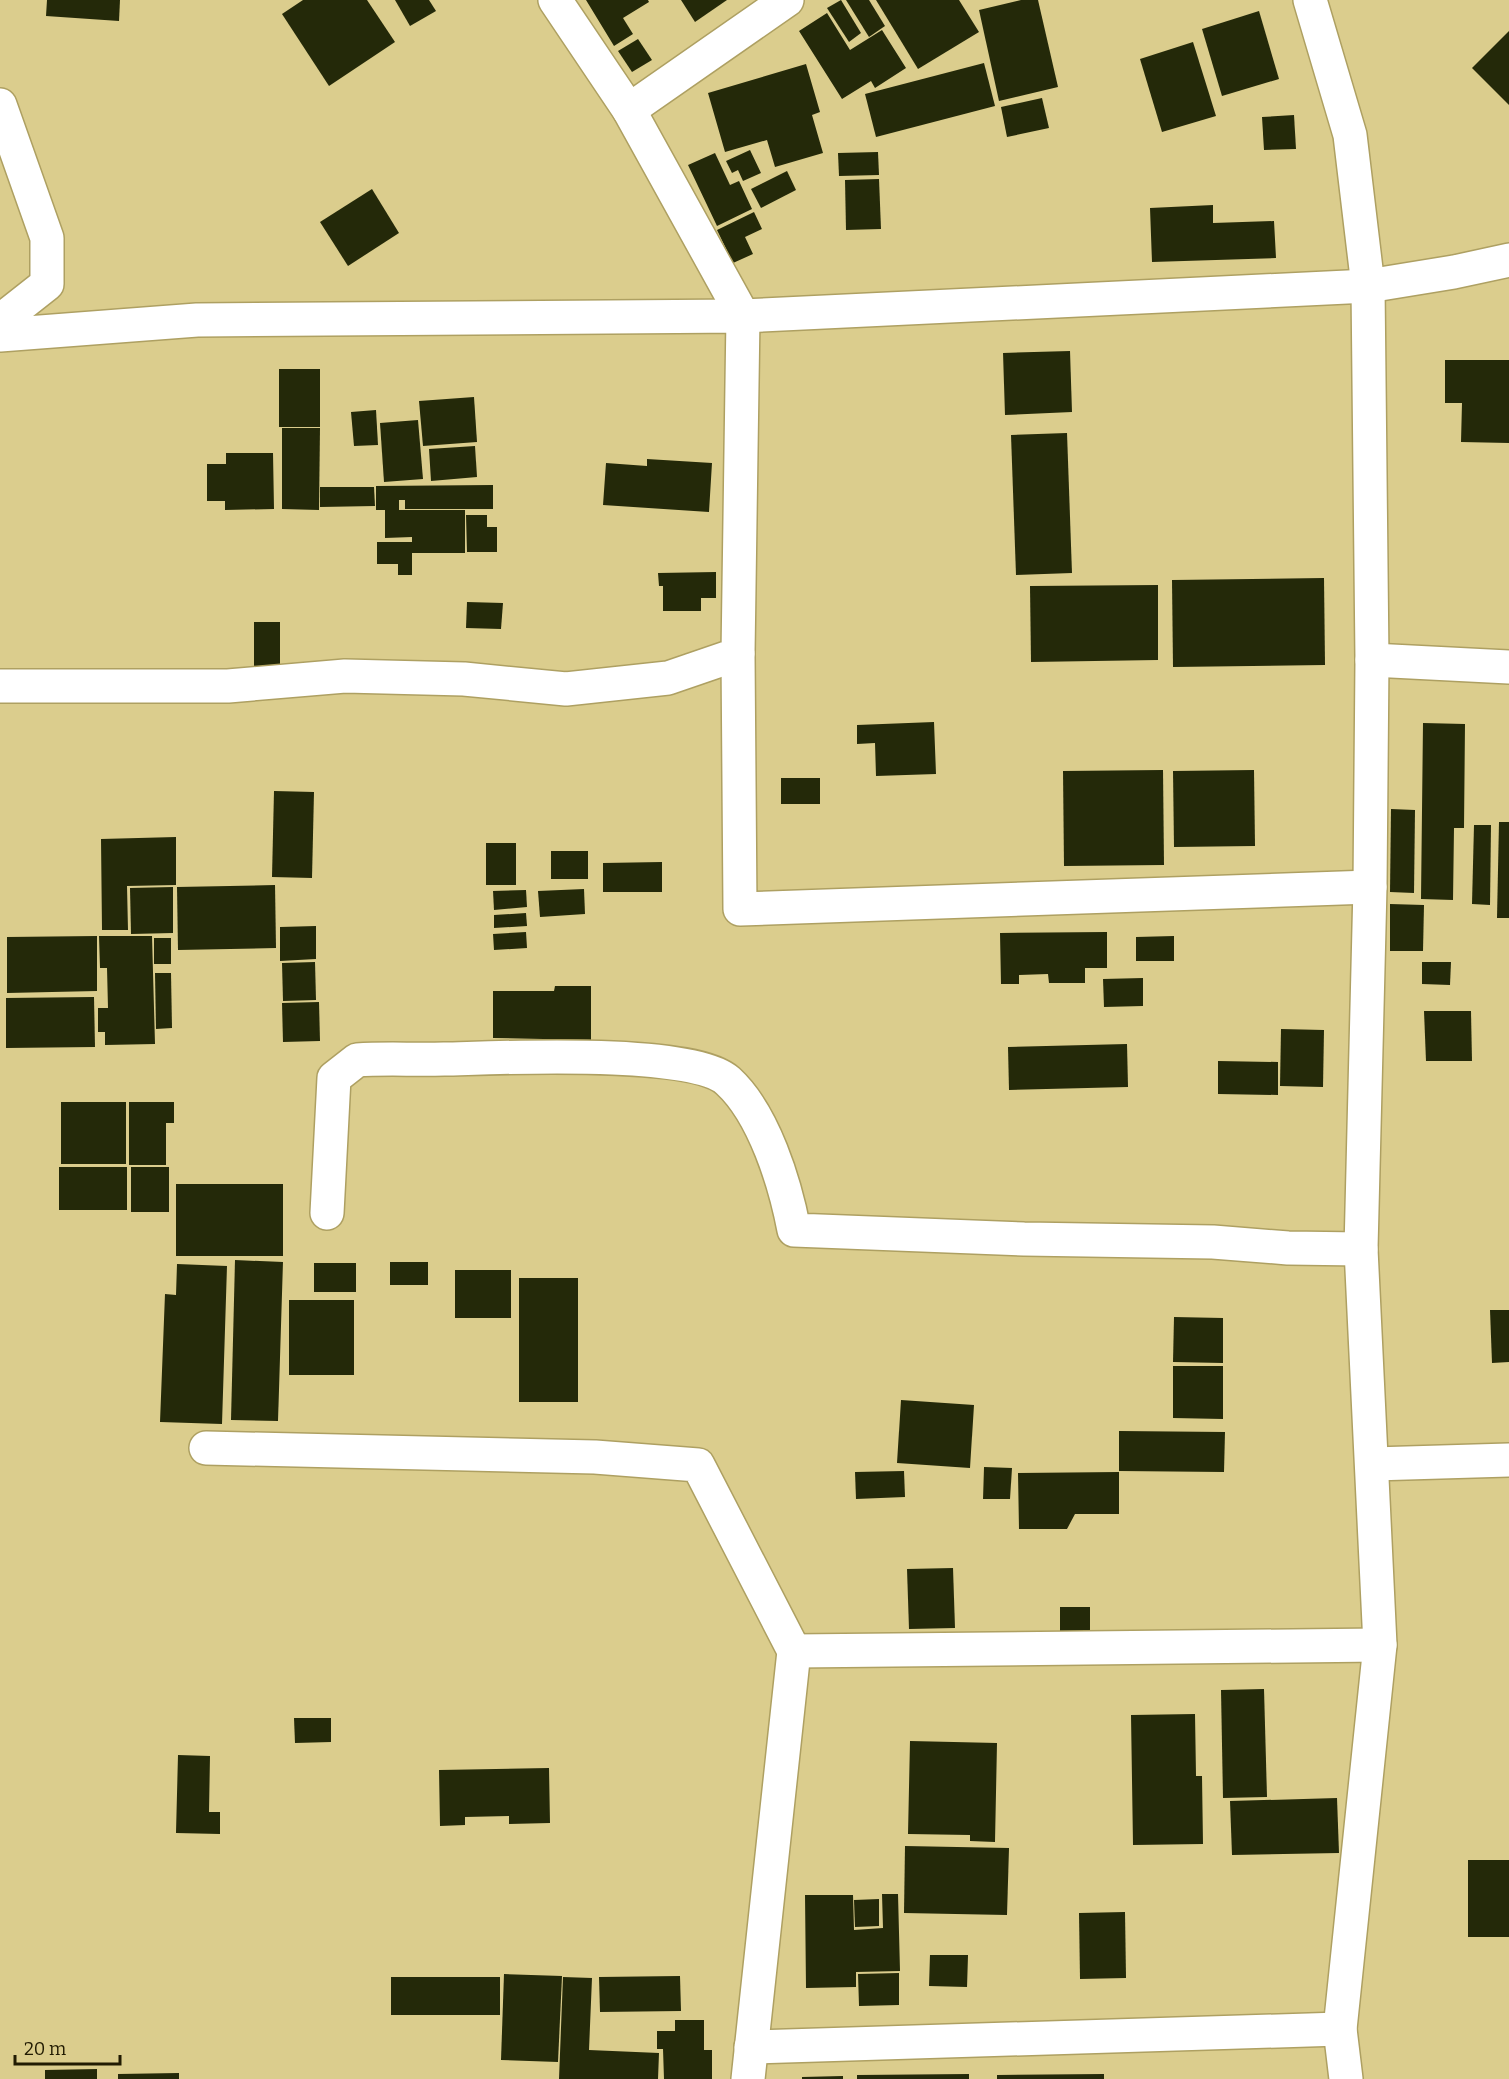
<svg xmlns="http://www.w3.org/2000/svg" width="1509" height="2079" viewBox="0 0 1509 2079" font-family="Bitter,serif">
  <rect width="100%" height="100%" fill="#dbcd8d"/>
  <!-- building -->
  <g fill="#242909">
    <path d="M47 0H120L119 21 46 16Z"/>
    <path d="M303 0H367L395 42 329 86 282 14Z"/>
    <path d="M395 0H429L436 11 410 26Z"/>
    <path d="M586 0H648L649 2 623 18 633 34 614 46Z"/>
    <path d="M681 0H727L695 22Z"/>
    <path d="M841 0 861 33 849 42 827 8Z"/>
    <path d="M846 0H869L885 26 869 37Z"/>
    <path d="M876 0H959L979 32 918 69Z"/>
    <path d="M1021 0H1038L1058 87 999 101 979 10Z"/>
    <path d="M1259 11 1279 79 1222 96 1202 29Z"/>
    <path d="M827 13 850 50 882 30 906 68 875 88 871 81 842 99 799 31Z"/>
    <path d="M1509 31V105L1472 68Z"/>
    <path d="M638 39 652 60 632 72 618 51Z"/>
    <path d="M1193 42 1216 116 1162 132 1140 59Z"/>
    <path d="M984 63 995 106 876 137 865 94Z"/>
    <path d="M806 64 820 112 812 115 823 153 775 167 767 140 725 152 708 93Z"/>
    <path d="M1042 98 1049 128 1007 137 1001 107Z"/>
    <path d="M1294 115 1296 149 1264 150 1262 117Z"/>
    <path d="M750 150 761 173 743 181 738 170 732 173 726 161Z"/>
    <path d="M878 152 879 175 839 176 838 153Z"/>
    <path d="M715 153 730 185 739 181 752 209 717 226 688 165Z"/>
    <path d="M787 171 796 190 761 208 751 189Z"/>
    <path d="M879 179 881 229 846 230 845 180Z"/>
    <path d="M372 189 399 233 348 266 320 222Z"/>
    <path d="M1213 205V223L1274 221 1276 258 1152 262 1150 208Z"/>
    <path d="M754 212 762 229 745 237 753 254 733 263 717 230Z"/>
    <path d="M1070 351 1072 412 1005 415 1003 353Z"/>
    <path d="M1445 360H1509V443L1461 442 1462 403H1445Z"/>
    <rect x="279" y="369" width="41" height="58"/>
    <path d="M474 397 477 442 423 446 419 401Z"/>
    <path d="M376 410 378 445 354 446 351 412Z"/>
    <path d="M418 420 423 479 384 482 380 423Z"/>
    <path d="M282 428H320L319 510 282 509Z"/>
    <path d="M1067 433 1072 573 1016 575 1011 435Z"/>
    <path d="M475 446 477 477 431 481 429 449Z"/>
    <path d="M226 453H273L274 509 225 510V501H207V464H226Z"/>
    <path d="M647 459 712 463 709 512 603 505 606 463 647 466Z"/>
    <path d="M493 485V509H405V500H399V510H465V553H412V575H398V564H377V542H412V537L385 538V510H376V486Z"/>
    <path d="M320 487H374L375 506 320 507Z"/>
    <path d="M466 515H487V527H497V552H467Z"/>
    <path d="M716 572V598H701V611H663V586H659L658 573Z"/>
    <path d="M1324 578 1325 665 1173 667 1172 580Z"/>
    <path d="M1158 585V660L1031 662 1030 586Z"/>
    <path d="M467 602 503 603 501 629 466 628Z"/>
    <rect x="254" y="622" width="26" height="44"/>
    <path d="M934 722 936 774 876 776 875 743 857 744V725Z"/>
    <path d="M1423 723 1465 724 1464 828H1454L1453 900 1421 899Z"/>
    <path d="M1163 770 1164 865 1064 866 1063 771Z"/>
    <path d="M1254 770 1255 846 1174 847 1173 771Z"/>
    <rect x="781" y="778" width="39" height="26"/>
    <path d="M274 791 314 792 312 878 272 877Z"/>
    <path d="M1391 809 1415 810 1414 893 1390 892Z"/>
    <path d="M1499 822H1509V918H1497Z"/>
    <path d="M1474 825H1491L1490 905 1472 904Z"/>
    <path d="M176 837V885L127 886 128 930H102L101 839Z"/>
    <rect x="486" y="843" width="30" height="42"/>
    <rect x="551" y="851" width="37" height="28"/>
    <path d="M662 862V892H603V863Z"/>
    <path d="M275 885 276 948 178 950 177 887Z"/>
    <path d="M173 887V933L131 934 130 888Z"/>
    <path d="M584 889 585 914 540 917 538 891Z"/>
    <path d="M526 890 527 907 494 910 493 891Z"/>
    <path d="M1390 904 1424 905 1423 951H1390Z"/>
    <path d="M526 913 527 926 494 928V915Z"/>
    <path d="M316 926V959L280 961V927Z"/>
    <path d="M526 932 527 948 494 950 493 934Z"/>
    <path d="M1107 932V968H1085V983H1049L1048 974 1019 975V984H1001L1000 933Z"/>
    <path d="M97 936V991L7 993V937Z"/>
    <path d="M99 936H152L155 1044 105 1045V1032H98V1008H108L107 968H100Z"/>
    <path d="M1174 936V961H1136V937Z"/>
    <rect x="154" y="938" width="17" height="26"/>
    <path d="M315 962 316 1000 283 1001 282 963Z"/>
    <path d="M1422 962H1451L1450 985 1422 984Z"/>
    <path d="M155 973H171L172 1028 156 1029Z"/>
    <path d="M1143 978V1006L1104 1007 1103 979Z"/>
    <path d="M555 986H591V1040L493 1038V991H554Z"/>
    <path d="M94 997 95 1047 6 1048V998Z"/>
    <path d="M319 1002 320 1041 283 1042 282 1003Z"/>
    <path d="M1424 1011H1471L1472 1061H1426Z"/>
    <path d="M1281 1029 1324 1030 1323 1087 1280 1086Z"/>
    <path d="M1127 1044 1128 1087 1009 1090 1008 1047Z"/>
    <path d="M1218 1061 1278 1062V1095L1218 1094Z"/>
    <rect x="61" y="1102" width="65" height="62"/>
    <path d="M129 1102H174V1123H166V1165H129Z"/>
    <rect x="59" y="1167" width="68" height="43"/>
    <rect x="131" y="1167" width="38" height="45"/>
    <rect x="176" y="1184" width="107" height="72"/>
    <path d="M235 1260 283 1262 278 1421 231 1420Z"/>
    <rect x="390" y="1262" width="38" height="23"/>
    <rect x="314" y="1263" width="42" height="29"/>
    <path d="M177 1264 227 1266 222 1424 160 1422 165 1294 176 1295Z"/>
    <rect x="455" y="1270" width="56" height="48"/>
    <rect x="519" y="1278" width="59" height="124"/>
    <rect x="289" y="1300" width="65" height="75"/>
    <path d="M1490 1310H1509V1362L1492 1363Z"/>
    <path d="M1174 1317 1223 1318V1363L1173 1362Z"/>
    <path d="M1173 1366H1223V1419L1173 1418Z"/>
    <path d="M901 1400 974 1405 970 1468 897 1463Z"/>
    <path d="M1119 1431 1225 1432 1224 1472 1119 1471Z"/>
    <path d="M984 1467 1012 1468 1010 1499H983Z"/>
    <path d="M904 1471 905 1497 856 1499 855 1472Z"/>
    <path d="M1119 1472V1514H1075L1067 1529H1019L1018 1473Z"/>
    <path d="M953 1568 955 1628 909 1629 907 1569Z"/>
    <rect x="1060" y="1607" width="30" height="29"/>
    <path d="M1264 1689 1267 1797 1223 1798 1221 1690Z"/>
    <path d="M1195 1714 1196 1776H1202L1203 1844 1133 1845 1131 1715Z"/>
    <path d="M294 1718H331V1742L295 1743Z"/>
    <path d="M910 1741 997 1743 995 1842 970 1841V1835L908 1834Z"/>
    <path d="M178 1755 210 1756 209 1812H220V1834L176 1833Z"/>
    <path d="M549 1768 550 1823 509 1824V1816L465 1817V1825L440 1826 439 1770Z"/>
    <path d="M1337 1798 1339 1853 1232 1855 1230 1801Z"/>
    <path d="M905 1846 1009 1848 1007 1915 904 1913Z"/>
    <rect x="1468" y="1860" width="41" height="77"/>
    <path d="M882 1894H898L900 1971 856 1972V1987L806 1988 805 1895H853L854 1930 883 1928Z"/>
    <path d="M879 1899V1926L855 1927 854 1900Z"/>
    <path d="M1125 1912 1126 1978 1080 1979 1079 1913Z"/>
    <path d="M930 1955H968L967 1987 929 1986Z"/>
    <path d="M899 1973V2005L859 2006 858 1974Z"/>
    <path d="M504 1974 562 1976 558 2062 501 2060Z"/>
    <path d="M680 1976 681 2011 600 2012 599 1977Z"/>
    <rect x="391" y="1977" width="109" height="38"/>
    <path d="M563 1977 592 1978 589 2050 659 2053 658 2079H559Z"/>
    <path d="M675 2020H704V2050H712V2079H664L663 2049H657V2031H675Z"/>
    <path d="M97 2069V2079H45V2070Z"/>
    <path d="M179 2073V2079H118V2074Z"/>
    <path d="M969 2074V2079H857V2075Z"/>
    <path d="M1104 2074V2079H997V2075Z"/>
    <path d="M843 2076V2079H802V2077Z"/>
  </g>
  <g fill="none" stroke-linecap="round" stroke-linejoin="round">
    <!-- minor casing -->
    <g stroke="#aea062" stroke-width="36">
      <g id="minor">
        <path d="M555 0 629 110 743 316 1368 286 1454 272 1509 260"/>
        <path d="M1310 0 1350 135 1368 286 1372 660 1370 887 1361 1249 1380 1645 1340 2029 1346 2079"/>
        <path d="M0 105 47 238V284L0 321"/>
        <path d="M629 110 787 0"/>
        <path d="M0 335 197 320 743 316 738 654 668 678 566 689 464 679 345 676 228 686H0"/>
        <path d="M738 654 740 909 1370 887"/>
        <path d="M1372 660 1509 667"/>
        <path d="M327 1213 334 1078 357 1060C386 1058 415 1060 444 1059 498 1058 692 1048 728 1081 764 1114 785 1183 794 1230L1024 1239 1213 1242 1288 1248 1361 1249"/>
        <path d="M206 1448 595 1457 698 1465 794 1651 748 2079"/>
        <path d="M1373 1464 1509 1460"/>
        <path d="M794 1651 1380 1645"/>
        <path d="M751 2047 1340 2029"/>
      </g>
    </g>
    <!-- minor -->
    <use href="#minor" stroke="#fff" stroke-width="33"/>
  </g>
  <!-- scale -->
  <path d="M15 2055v9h105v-9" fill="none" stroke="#211b02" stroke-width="3"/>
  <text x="24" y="2055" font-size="18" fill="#211b02" stroke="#dbcd8d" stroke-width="4.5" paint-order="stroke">20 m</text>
</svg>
